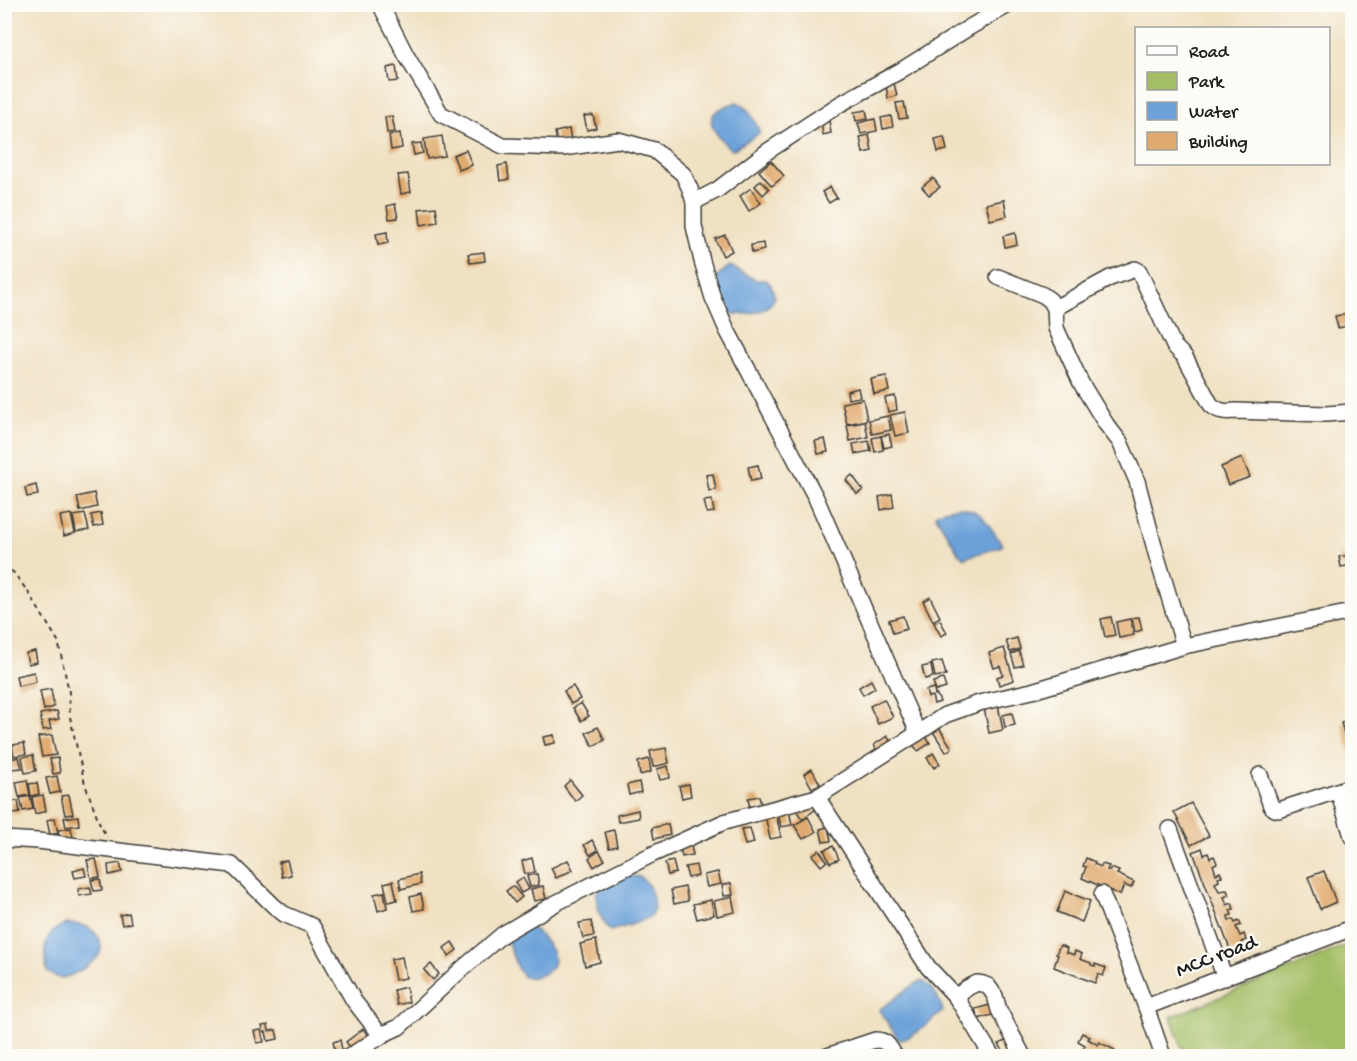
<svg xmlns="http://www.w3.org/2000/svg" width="1357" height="1061" viewBox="0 0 1357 1061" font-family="'Gochi Hand',sans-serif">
  <rect width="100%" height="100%" fill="#fdfcf7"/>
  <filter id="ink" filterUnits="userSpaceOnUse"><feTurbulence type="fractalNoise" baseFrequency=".0167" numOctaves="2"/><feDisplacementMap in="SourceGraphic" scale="12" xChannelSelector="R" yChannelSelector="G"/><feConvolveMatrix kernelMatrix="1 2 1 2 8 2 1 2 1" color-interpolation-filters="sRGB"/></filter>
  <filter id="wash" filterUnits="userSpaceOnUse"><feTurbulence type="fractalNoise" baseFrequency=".008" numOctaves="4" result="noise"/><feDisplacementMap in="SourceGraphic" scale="24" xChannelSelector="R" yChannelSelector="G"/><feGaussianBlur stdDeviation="1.35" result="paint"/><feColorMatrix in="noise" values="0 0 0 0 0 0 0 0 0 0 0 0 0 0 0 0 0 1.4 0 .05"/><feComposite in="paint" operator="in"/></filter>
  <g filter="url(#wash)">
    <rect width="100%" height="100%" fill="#f0e1c3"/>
    <!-- green -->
    <path fill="#a3be65" stroke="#606d40" stroke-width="1.5" d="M1352 943V1056H1185L1171 1017Z"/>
    <!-- water -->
    <g fill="#6ca2d9" stroke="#445f7a" stroke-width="1.5">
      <path d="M737 102C749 107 755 121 760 133L732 150C725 145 708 127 712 117 715 109 729 105 737 102Z"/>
      <path d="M730 266 756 280H766L771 285 775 297C768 313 749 315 733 314L722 299 714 280 717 276Z"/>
      <path d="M958 507C984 510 987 523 1001 543L1002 546 964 558 958 552 935 514 944 510Z"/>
      <path d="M629 876C633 876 639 875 643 879 650 884 658 907 651 915 645 922 620 928 610 931 600 920 597 908 596 894L601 887Z"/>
      <path d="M66 924C71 924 79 924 85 926 95 930 104 942 100 953 96 963 70 978 60 978 55 977 51 975 47 972 43 950 42 933 66 924Z"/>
      <path d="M528 926C537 929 554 950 554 959 554 973 535 979 524 977L517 968 506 937Z"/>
      <path d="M923 981C934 990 939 997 943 1011 930 1021 916 1037 899 1040L879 1010 915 984Z"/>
    </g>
    <g id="blocks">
      <!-- building -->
      <g fill="#e0aa6e">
        <path d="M396 66 398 81 389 82 387 68Z"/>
        <path d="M894 83 897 96 888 98 886 85Z"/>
        <path d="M904 102 907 118 899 119 896 103Z"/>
        <path d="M866 110 868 119 856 121 854 112Z"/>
        <path d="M593 115 596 128 587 130 584 116Z"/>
        <path d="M392 116 395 132 387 133 385 117Z"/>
        <path d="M891 116 893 127 883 129 881 118Z"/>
        <path d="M875 119 877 131 861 134 858 123Z"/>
        <path d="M829 121 831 133 823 135 821 123Z"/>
        <path d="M569 129 571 140 557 142 555 132Z"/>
        <path d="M400 133 402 148 391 150 389 135Z"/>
        <path d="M869 135 872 151 863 153 860 137Z"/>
        <path d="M442 136 445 156 427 159 424 139Z"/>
        <path d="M944 137 947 150 938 152 935 139Z"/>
        <path d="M421 143 423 153 414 155 412 144Z"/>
        <path d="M466 150 472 165 459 170 453 155Z"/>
        <path d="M771 161 784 176 772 186 759 171Z"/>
        <path d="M507 164 509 179 500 181 498 166Z"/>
        <path d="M408 174 411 192 401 194 398 175Z"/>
        <path d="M933 178 940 187 929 195 922 187Z"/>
        <path d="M761 180 769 189 763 195 755 186Z"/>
        <path d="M830 187 837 198 829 203 822 192Z"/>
        <path d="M751 188 761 203 749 211 740 196Z"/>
        <path d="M1004 200 1007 216 990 220 986 204Z"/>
        <path d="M395 204 398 218 389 219 387 206Z"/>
        <path d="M436 207 438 222 421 225 419 209Z"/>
        <path d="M387 232 388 243 378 245 376 234Z"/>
        <path d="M1015 233 1017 244 1005 247 1003 236Z"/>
        <path d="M725 235 732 251 723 256 715 239Z"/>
        <path d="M763 243 764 250 752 253 751 245Z"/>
        <path d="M484 252 485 261 470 263 468 254Z"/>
        <path d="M1352 313V325L1338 328 1335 316Z"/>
        <path d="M886 376 889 391 874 394 871 379Z"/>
        <path d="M858 388 860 397 848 399 847 391Z"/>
        <path d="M895 396 897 410 888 412 885 398Z"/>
        <path d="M863 399 867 420 847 424 842 403Z"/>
        <path d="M905 412 909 433 895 436 890 415Z"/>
        <path d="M888 416 891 430 872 434 869 420Z"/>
        <path d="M865 422 868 437 850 441 847 425Z"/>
        <path d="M889 434 892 446 884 448 881 436Z"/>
        <path d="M881 436 883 450 875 452 872 438Z"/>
        <path d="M825 439 828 452 818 454 815 441Z"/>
        <path d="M869 441 871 451 855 454 853 444Z"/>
        <path d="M1242 458 1250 477 1228 485 1221 467Z"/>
        <path d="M758 465 761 479 751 481 748 467Z"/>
        <path d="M713 474 716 490 709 491 706 475Z"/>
        <path d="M852 475 863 490 857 494 846 480Z"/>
        <path d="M36 485 38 495 27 497 25 488Z"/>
        <path d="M94 493 97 507 80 511 77 497Z"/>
        <path d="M892 494 894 507 881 510 879 497Z"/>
        <path d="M712 500 714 512 707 513 704 501Z"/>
        <path d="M101 513 103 525 94 527 91 515Z"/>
        <path d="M71 514 75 533 64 536 60 516Z"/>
        <path d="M85 514 89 530 76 532 73 516Z"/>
        <path d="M1352 554V565L1341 567 1339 557Z"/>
        <path d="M930 597 940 617 933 621 923 601Z"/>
        <path d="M903 616 907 629 893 633 889 620Z"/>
        <path d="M1111 617 1115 635 1105 637 1101 619Z"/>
        <path d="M1139 617 1142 630 1135 632 1132 618Z"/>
        <path d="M1130 619 1134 635 1119 638 1116 622Z"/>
        <path d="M940 620 947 633 941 636 934 623Z"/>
        <path d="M1017 638 1020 649 1010 652 1006 641Z"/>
        <path d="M1004 648 1014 680 999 685 997 677 1003 675 1000 666 994 668 989 653Z"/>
        <path d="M35 651 37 662 28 664 26 653Z"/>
        <path d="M1019 651 1023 665 1015 667 1011 654Z"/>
        <path d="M942 661 946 675 935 677 932 663Z"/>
        <path d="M931 665 933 677 925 679 922 667Z"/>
        <path d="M34 672 36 682 18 686 16 676Z"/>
        <path d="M943 679 946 688 936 691 933 682Z"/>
        <path d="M871 680 875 688 863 695 859 687Z"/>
        <path d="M573 686 580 699 571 704 564 691Z"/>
        <path d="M934 688 935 695H937L940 702 934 704 932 696 928 697 926 690Z"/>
        <path d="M51 689 54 707 44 710 40 691Z"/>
        <path d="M884 699 893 717 878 724 870 706Z"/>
        <path d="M581 703 589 716 581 721 573 708Z"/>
        <path d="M998 705 1003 730 989 733 984 708Z"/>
        <path d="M57 711 59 719 49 721 51 729 43 730 40 714Z"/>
        <path d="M1012 713 1015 725 1005 727 1003 715Z"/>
        <path d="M1352 719V759L1341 723Z"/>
        <path d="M938 726 952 748 946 752 932 730Z"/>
        <path d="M598 727 605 740 593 746 586 733Z"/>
        <path d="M924 733 930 743 918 751 911 742Z"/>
        <path d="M52 735 56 755 42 757 38 737Z"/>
        <path d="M554 735 555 743 545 745 543 737Z"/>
        <path d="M887 736 892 744 878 753 874 745Z"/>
        <path d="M24 743 26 754 14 756 12 745Z"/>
        <path d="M666 748 669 763 653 767 650 751Z"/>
        <path d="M933 753 940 764 934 768 927 758Z"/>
        <path d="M33 755 36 771 25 773 22 757Z"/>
        <path d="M19 757 22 768 12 769 10 759Z"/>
        <path d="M58 758 60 773 53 774 50 759Z"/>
        <path d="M649 759 651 772 640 775 638 762Z"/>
        <path d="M668 766 670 778 660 780 657 769Z"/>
        <path d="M812 769 820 784 812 788 804 774Z"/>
        <path d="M57 776 60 792 50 794 46 778Z"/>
        <path d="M27 780 30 795 19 797 16 782Z"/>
        <path d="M570 780 582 795 575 801 564 786Z"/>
        <path d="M639 782 641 792 629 795 627 785Z"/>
        <path d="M37 783 39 794 31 796 29 784Z"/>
        <path d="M689 784 691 796 682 798 679 786Z"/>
        <path d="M43 795 46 811 35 814 32 797Z"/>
        <path d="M69 795 73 814 65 815 61 796Z"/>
        <path d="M30 796 33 809 23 811 20 798Z"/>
        <path d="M759 796 761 805 750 808 748 798Z"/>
        <path d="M810 800 816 809 802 819 796 810Z"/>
        <path d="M18 801 20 813 13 814 10 802Z"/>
        <path d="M1191 803 1209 836 1191 845 1174 812Z"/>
        <path d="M638 810 639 818 618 822 617 815Z"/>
        <path d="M789 810 792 825 781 827 778 813Z"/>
        <path d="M776 813 781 837 770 839 765 815Z"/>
        <path d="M78 816 79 825 66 827 64 818Z"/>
        <path d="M808 817 816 832 803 839 794 825Z"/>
        <path d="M55 818 58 833 50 835 47 820Z"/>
        <path d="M668 824 670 835 654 839 652 828Z"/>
        <path d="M828 827 831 841 823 842 820 829Z"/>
        <path d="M71 828 73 837 60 840 58 830Z"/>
        <path d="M750 828 754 843 745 845 741 829Z"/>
        <path d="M614 830 617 846 609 848 605 832Z"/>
        <path d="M592 840 598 850 590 855 584 845Z"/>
        <path d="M691 846 693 855 682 857 680 848Z"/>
        <path d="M833 846 839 859 830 863 824 850Z"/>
        <path d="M1202 848 1204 855 1208 853 1210 858 1214 856 1217 863 1213 865 1216 874 1220 872 1222 876 1218 877 1219 881 1215 883 1219 891 1227 890 1229 895 1224 897 1227 905 1232 903 1234 909 1230 910 1232 915 1228 916 1229 921 1233 919 1235 923 1239 921 1241 925 1236 927 1240 936 1244 934 1246 940 1241 942 1243 947 1231 952 1193 852Z"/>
        <path d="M819 850 827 861 821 866 812 855Z"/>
        <path d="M599 851 605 860 594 867 589 858Z"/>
        <path d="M532 858 535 872 525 874 522 861Z"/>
        <path d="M1086 858 1095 862 1094 864 1101 867 1102 864 1109 866 1107 870 1109 871 1111 868 1119 871 1117 874 1134 882 1131 888 1124 885 1120 895 1082 878 1086 867 1083 866Z"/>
        <path d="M96 859 100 877 91 878 87 860Z"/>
        <path d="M287 860 291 875 282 877 279 862Z"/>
        <path d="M568 860 573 870 556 878 551 868Z"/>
        <path d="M673 861 676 873 668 875 665 863Z"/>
        <path d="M120 863 122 872 109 875 108 865Z"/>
        <path d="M696 865 698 876 688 878 685 867Z"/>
        <path d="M84 868 86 876 75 878 73 871Z"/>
        <path d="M1324 871 1336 902 1320 909 1308 877Z"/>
        <path d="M718 872 721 884 707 887 704 875Z"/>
        <path d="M419 874 421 884 401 889 399 879Z"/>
        <path d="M537 874 539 885 530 887 527 876Z"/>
        <path d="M523 878 529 889 521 893 515 882Z"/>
        <path d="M100 879 102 890 94 891 91 880Z"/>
        <path d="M393 881 397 900 388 902 384 883Z"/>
        <path d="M731 883 733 895 724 896 722 885Z"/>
        <path d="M513 886 522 897 515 903 506 891Z"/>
        <path d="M543 886 546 899 534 901 531 889Z"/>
        <path d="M90 887 92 894 79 896 78 889Z"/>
        <path d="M685 887 688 901 674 904 671 890Z"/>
        <path d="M1065 891 1090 901 1082 922 1057 912Z"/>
        <path d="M384 892 387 908 378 911 374 894Z"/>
        <path d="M421 894 424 909 413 911 410 897Z"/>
        <path d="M732 897 735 912 717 916 714 901Z"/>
        <path d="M711 900 714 915 697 919 693 904Z"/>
        <path d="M129 913 131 923 122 925 120 915Z"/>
        <path d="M591 921 594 936 583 938 579 923Z"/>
        <path d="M596 940 600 962 585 966 580 944Z"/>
        <path d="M452 942 457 950 449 956 444 948Z"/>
        <path d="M1060 945 1067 948 1066 952 1074 955 1075 951 1082 954 1080 959 1091 963V965L1095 966V964L1106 968 1103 976 1098 974 1095 983 1054 967 1058 955 1056 954Z"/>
        <path d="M402 957 406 978 395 980 391 959Z"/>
        <path d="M431 964 439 974 433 980 424 970Z"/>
        <path d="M406 987 409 1002 397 1005 394 990Z"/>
        <path d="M990 1005 992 1015 978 1019 975 1009Z"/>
        <path d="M268 1025 269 1031 276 1030 278 1039 268 1041 266 1032H264L262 1026Z"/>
        <path d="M363 1029 371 1039 354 1052 346 1042Z"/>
        <path d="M261 1030 264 1042 257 1043 254 1031Z"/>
        <path d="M1082 1033 1090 1037 1088 1039 1098 1045 1099 1042 1115 1050 1113 1054 1118 1056H1082L1080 1055 1085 1045 1078 1041Z"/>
        <path d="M340 1040 343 1054 336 1056 333 1042Z"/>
        <path d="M1007 1040 1016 1056H1006L999 1044Z"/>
      </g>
    </g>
  </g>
  <g filter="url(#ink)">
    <use href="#blocks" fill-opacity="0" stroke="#3c3a35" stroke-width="1.5"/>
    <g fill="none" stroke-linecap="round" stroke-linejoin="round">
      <!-- minor casing -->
      <g stroke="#3c3a35" stroke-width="18">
        <g id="minor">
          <path d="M380 4 406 55 441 114 503 146 563 148 618 140 654 150 683 174 690 189 694 202V226L702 261 713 298 727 330 816 498 918 733 945 715 979 703 1032 691 1184 646 1352 612"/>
          <path d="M694 202 717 190 768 151 840 104 900 71 970 27 1010 4"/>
          <path d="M998 277 1043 295 1050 300 1055 308 1056 328 1081 383 1106 424 1120 442 1137 481 1157 557 1184 646"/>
          <path d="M1055 308 1110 278 1135 269 1139 271 1174 346 1185 357 1211 405C1219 412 1226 412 1236 411L1326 414 1352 412"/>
          <path d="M1260 775 1271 806 1275 809 1279 810 1352 786"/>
          <path d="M1338 791 1352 836"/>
          <path d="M817 797 928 967 956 997 992 1056"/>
          <path d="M1170 829 1225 978"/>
          <path d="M4 839 38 841 232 865 274 906 284 914 312 926 354 1001 379 1033H386L399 1027 463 968 503 934 556 903 651 855 724 822 817 797 918 733"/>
          <path d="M1102 894 1146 1007"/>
          <path d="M956 997 967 988 977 983 983 984 988 986 995 996 999 1010 1023 1056"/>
          <path d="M350 1056 386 1033"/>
          <path d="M827 1056 875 1040C888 1040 889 1047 895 1056"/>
          <path d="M1163 1056 1146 1007 1352 928"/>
        </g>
      </g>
      <!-- path -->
      <path stroke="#3c3a35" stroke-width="2" stroke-dasharray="4.5 4.5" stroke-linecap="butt" d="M4 565 14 573 28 592 58 641 69 692 70 717 85 784 101 827 107 837"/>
      <!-- minor -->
      <use href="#minor" stroke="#fff" stroke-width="15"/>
    </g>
  </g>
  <g text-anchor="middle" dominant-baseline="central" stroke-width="4.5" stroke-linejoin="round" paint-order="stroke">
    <!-- street labels -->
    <g font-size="21" fill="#1c1c1c" stroke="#fdfcf7">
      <text transform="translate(1217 958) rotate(-21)">MCC road</text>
    </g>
  </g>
  <!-- margin -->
  <rect width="1357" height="1061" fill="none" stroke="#fdfcf7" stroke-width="24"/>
  <!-- legend -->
  <rect x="1135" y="27" width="195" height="138" fill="#fdfcf7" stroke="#a3a29f" stroke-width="1.5"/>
  <rect x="1147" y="46" width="30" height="9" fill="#ffffff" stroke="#a3a29f" stroke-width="1.5"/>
  <text x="1189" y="57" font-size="18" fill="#1c1c1c">Road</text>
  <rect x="1147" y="72" width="30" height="18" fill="#a3be65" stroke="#a3a29f" stroke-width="1.5"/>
  <text x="1189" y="87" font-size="18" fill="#1c1c1c">Park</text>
  <rect x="1147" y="102" width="30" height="18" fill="#6ca2d9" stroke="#a3a29f" stroke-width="1.5"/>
  <text x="1189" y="117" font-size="18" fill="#1c1c1c">Water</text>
  <rect x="1147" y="132" width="30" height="18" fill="#e0aa6e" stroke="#a3a29f" stroke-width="1.5"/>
  <text x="1189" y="147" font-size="18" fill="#1c1c1c">Building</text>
</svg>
